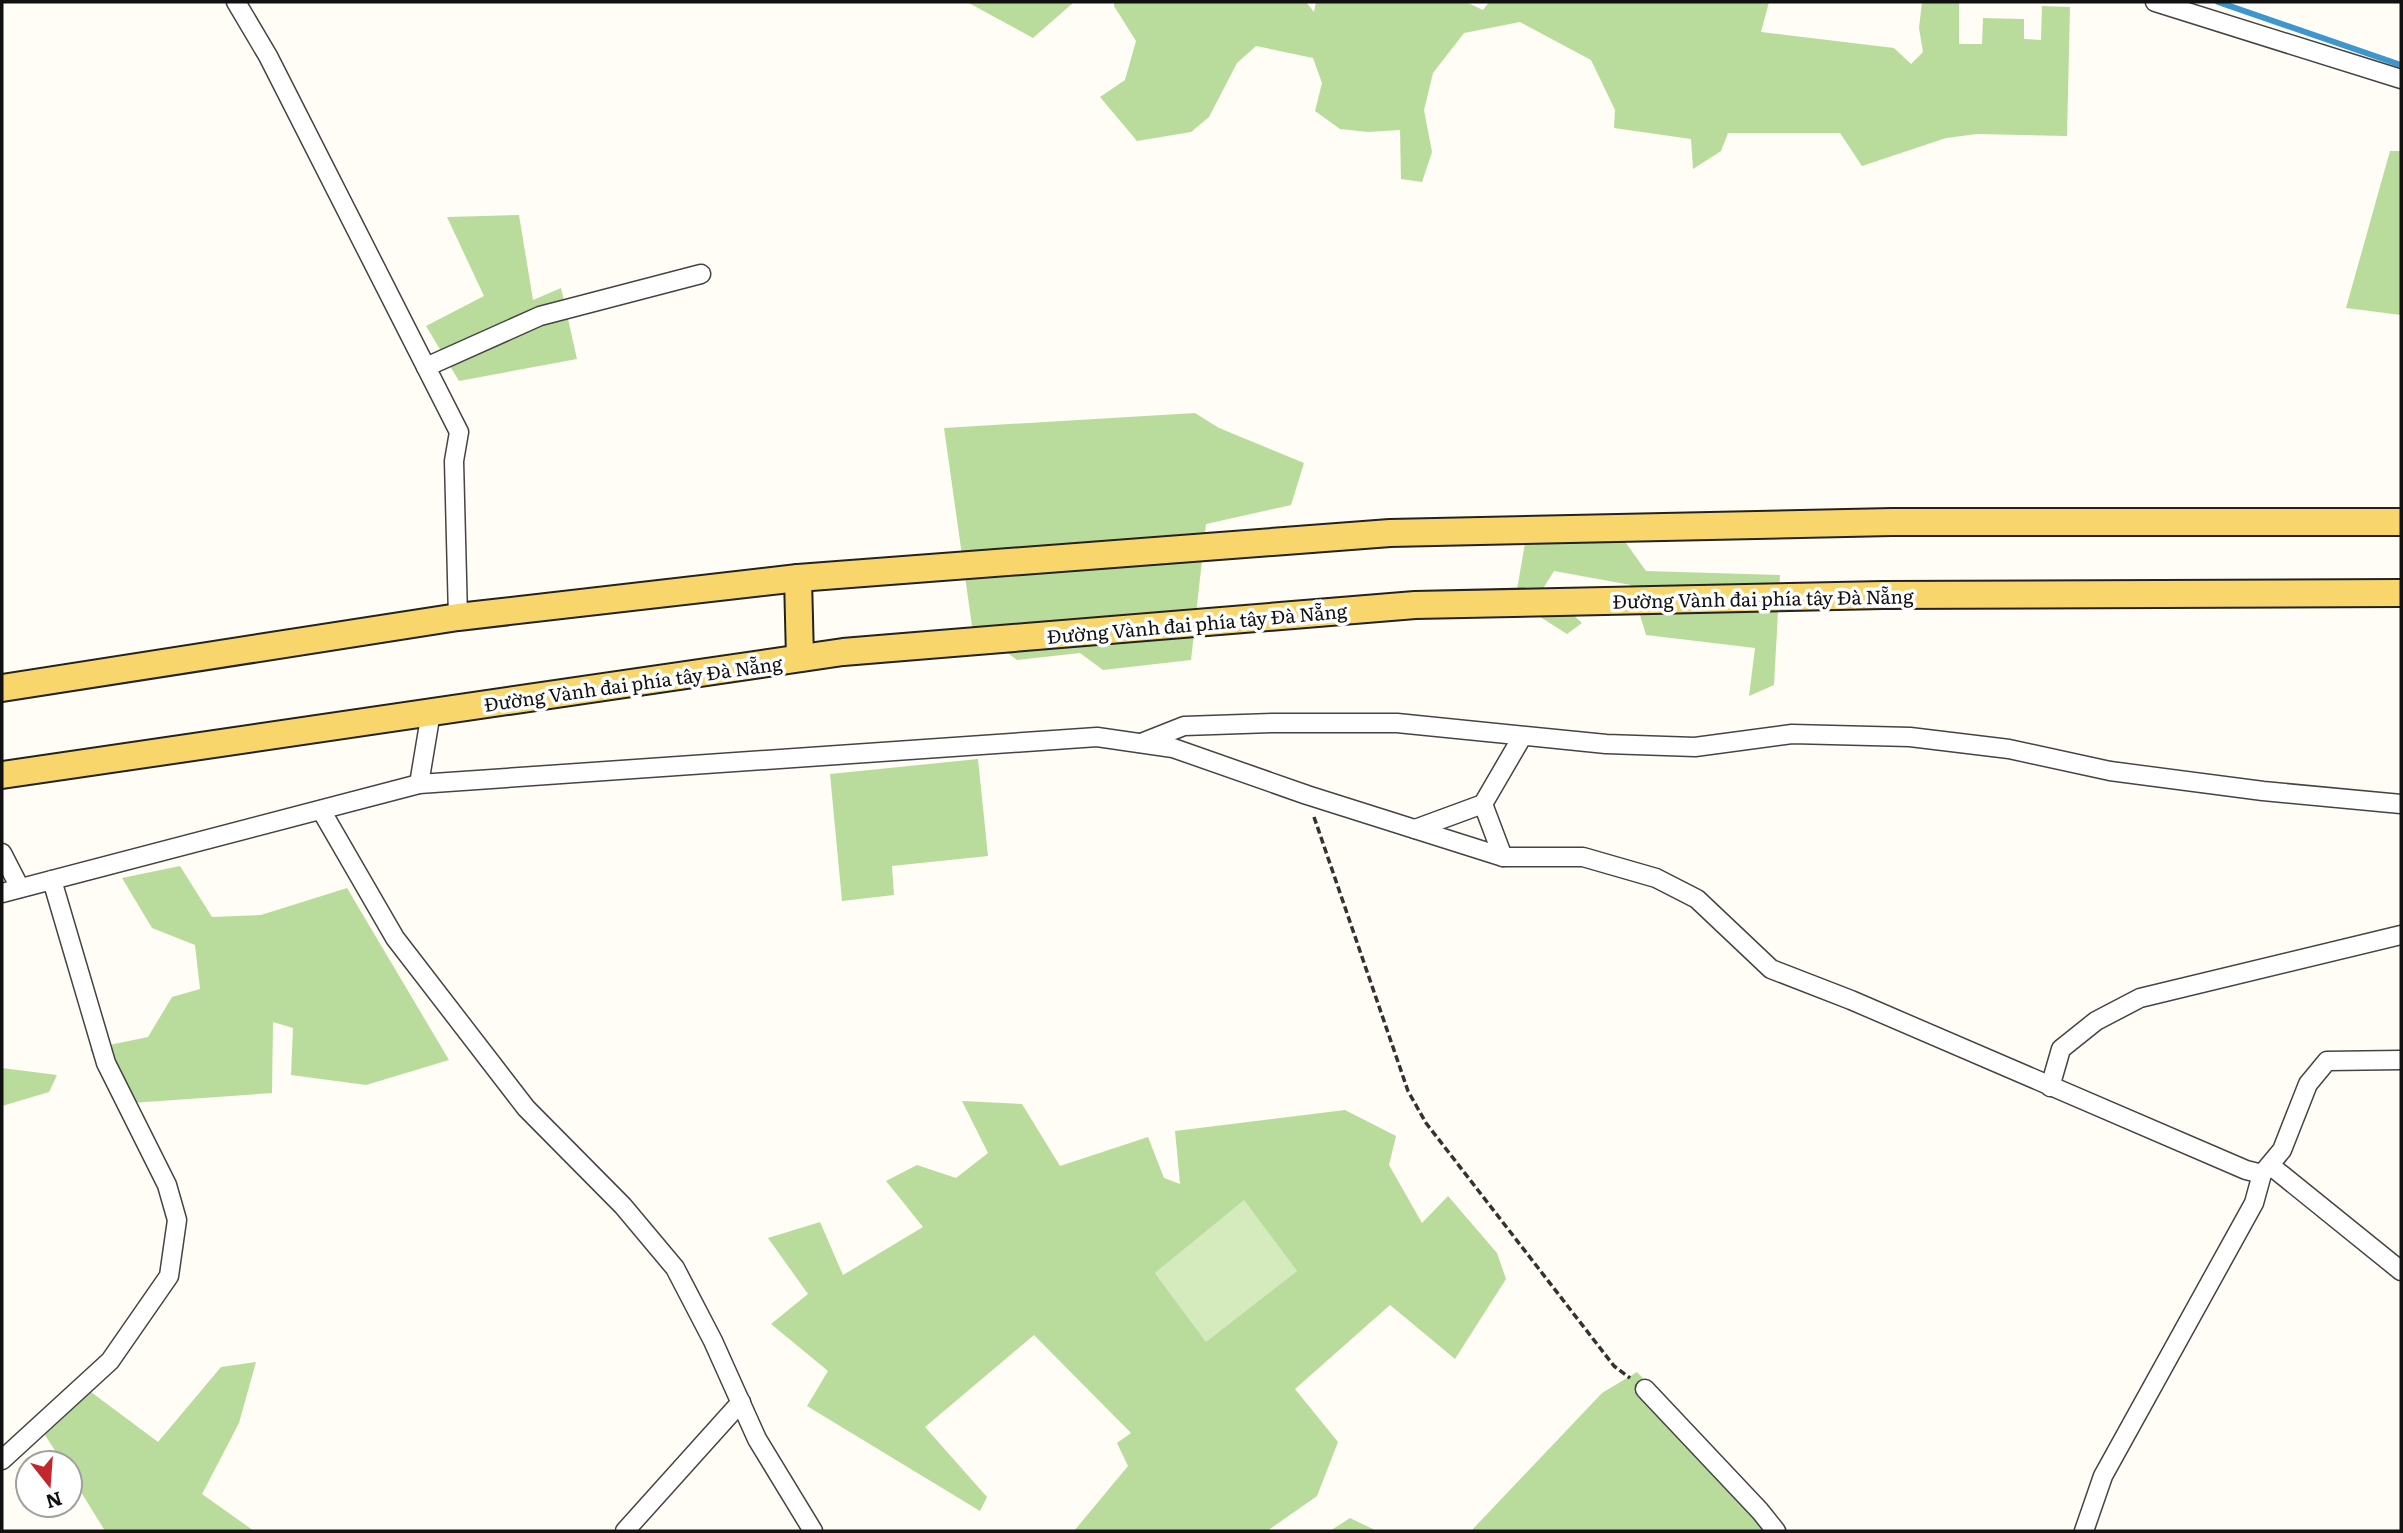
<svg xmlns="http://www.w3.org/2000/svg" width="2403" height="1533" viewBox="0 0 2403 1533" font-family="Literata,serif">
  <rect width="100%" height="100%" fill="#fffdf5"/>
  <!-- green -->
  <path fill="#d5ebbd" d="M1244 1199 1297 1271 1206 1343 1155 1273Z"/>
  <!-- forest -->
  <g fill="#b9dc9c" fill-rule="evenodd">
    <path d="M967 2H1074L1033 38Z"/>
    <path d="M1114 2H1306L1314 12 1316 2H1466L1483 10 1489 2H1769L1761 32 1894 48 1911 64 1923 52 1919 28 1922 2H1959V44H1982L1983 18 2024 19V39L2041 40 2042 6 2070 7 2067 136 1977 134 1946 138 1862 166 1840 133H1728L1721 151 1693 169 1691 139 1614 128 1615 110 1591 60 1520 22 1464 33 1433 73 1424 110 1432 152 1422 182 1401 179 1400 130 1368 132 1340 129 1315 111 1322 83 1313 58 1256 46 1237 63 1209 117 1191 132 1137 141 1100 97 1125 80 1136 41 1114 6Z"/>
    <path d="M2390 151H2401V315L2346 308Z"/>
    <path d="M519 215 533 300 561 288 577 359 459 381 426 326 484 296 447 217Z"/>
    <path d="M1195 413 1219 428 1304 463 1291 505 1206 524 1191 660 1103 670 1080 653 1017 660 972 626 944 428Z"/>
    <path d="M1611 522 1646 571 1780 575 1774 685 1749 696 1755 648 1646 635 1631 585 1554 571 1544 587 1582 623 1567 634 1515 601 1528 526Z"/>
    <path d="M978 759 988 856 892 866 894 895 842 901 830 774Z"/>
    <path d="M180 866 212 917 261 915 347 888 449 1060 366 1085 291 1075 293 1028 273 1022 272 1093 117 1104 90 1049 148 1037 172 997 200 989 195 945 152 928 122 878Z"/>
    <path d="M2 1068 57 1075 49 1092 2 1106Z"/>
    <path d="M962 1101 1022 1104 1060 1166 1148 1137 1164 1178 1180 1184 1175 1131 1345 1110 1396 1136 1389 1165 1422 1223 1448 1196 1497 1253 1506 1279 1455 1359 1390 1305 1295 1389 1338 1442 1317 1496 1267 1531H1074L1128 1466 1117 1443 1131 1433 1034 1335 925 1427 987 1497 980 1511 807 1406 828 1371 771 1324 808 1294 768 1238 820 1222 843 1275 923 1227 886 1181 917 1165 956 1178 988 1153ZM1244 1200 1297 1271 1206 1342 1155 1273Z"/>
    <path d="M256 1362 239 1423 202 1494 254 1531H105L70 1474V1463H63L45 1435 91 1392 158 1442 221 1367Z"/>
    <path d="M1637 1372 1788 1531H1471L1602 1393Z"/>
    <path d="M1350 1518 1377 1531H1330Z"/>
  </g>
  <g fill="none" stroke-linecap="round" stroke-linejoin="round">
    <!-- stream -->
    <path stroke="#3f96cf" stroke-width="6" d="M2218 2 2401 65"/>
    <!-- street casing -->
    <g stroke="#444" stroke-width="21">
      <g id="street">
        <path d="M236 2 268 56 459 432 454 461 458 617"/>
        <path d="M2155 2 2401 79"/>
        <path d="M426 367 540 316 701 274"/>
        <path d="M1141 743 1184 726 1273 723H1397L1606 744 1695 747 1792 734 1910 737 2009 749 2110 771 2263 791 2401 804"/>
        <path d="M419 784 431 712"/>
        <path d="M1483 804 1503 857"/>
        <path d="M321 810 395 938 526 1108 623 1206 675 1268 713 1341 757 1439 813 1531"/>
        <path d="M1415 829 1483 804 1522 737"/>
        <path d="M2 853 20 888"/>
        <path d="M2 893 419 784 1097 737 1173 748 1307 795 1503 857H1583L1656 878 1697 899 1771 969 1851 1000 2246 1170 2262 1174"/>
        <path d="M2050 1087 2061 1049 2096 1021 2140 998 2401 935"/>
        <path d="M2271 1166 2401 1271"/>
        <path d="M1645 1389 1760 1511 1776 1531"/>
        <path d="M2 1460 110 1361 169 1276 177 1220 167 1185 106 1063 52 880"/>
        <path d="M625 1531 741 1402"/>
        <path d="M2084 1531 2103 1476 2254 1203 2262 1174 2282 1150 2308 1084 2327 1061 2401 1060"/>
      </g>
    </g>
    <!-- primary casing -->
    <g stroke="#222" stroke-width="30">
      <g id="primary">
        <path d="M798 578 800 658"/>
        <path d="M2 688 458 617 798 578 1390 533 1892 522H2401"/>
        <path d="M2 775 843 652 1415 605 1883 595 2401 593"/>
      </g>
    </g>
    <!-- path -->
    <path stroke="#333" stroke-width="3.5" stroke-dasharray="7 3.5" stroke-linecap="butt" d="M1314 817 1408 1091 1426 1123 1614 1366 1630 1378"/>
    <!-- street -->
    <use href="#street" stroke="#fff" stroke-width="18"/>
    <!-- primary -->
    <use href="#primary" stroke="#f9d66b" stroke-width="26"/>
  </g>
  <g text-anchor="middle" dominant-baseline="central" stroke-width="7" stroke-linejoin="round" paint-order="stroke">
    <!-- street labels -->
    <g font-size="19" fill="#111" stroke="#fff">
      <text transform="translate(1763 598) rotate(-1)">Đường Vành đai phía tây Đà Nẵng</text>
      <text transform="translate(1197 623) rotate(-5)">Đường Vành đai phía tây Đà Nẵng</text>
      <text transform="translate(633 683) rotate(-8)">Đường Vành đai phía tây Đà Nẵng</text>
    </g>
  </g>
  <!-- border -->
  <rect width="2403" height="1533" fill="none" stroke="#111111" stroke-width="7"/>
  <!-- north arrow -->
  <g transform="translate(49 1484) rotate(163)"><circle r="33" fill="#ffffff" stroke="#a0a0a0" stroke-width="2"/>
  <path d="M0-5L12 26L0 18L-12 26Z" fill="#c4262e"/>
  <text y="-10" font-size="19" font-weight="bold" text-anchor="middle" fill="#111111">N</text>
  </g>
</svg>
